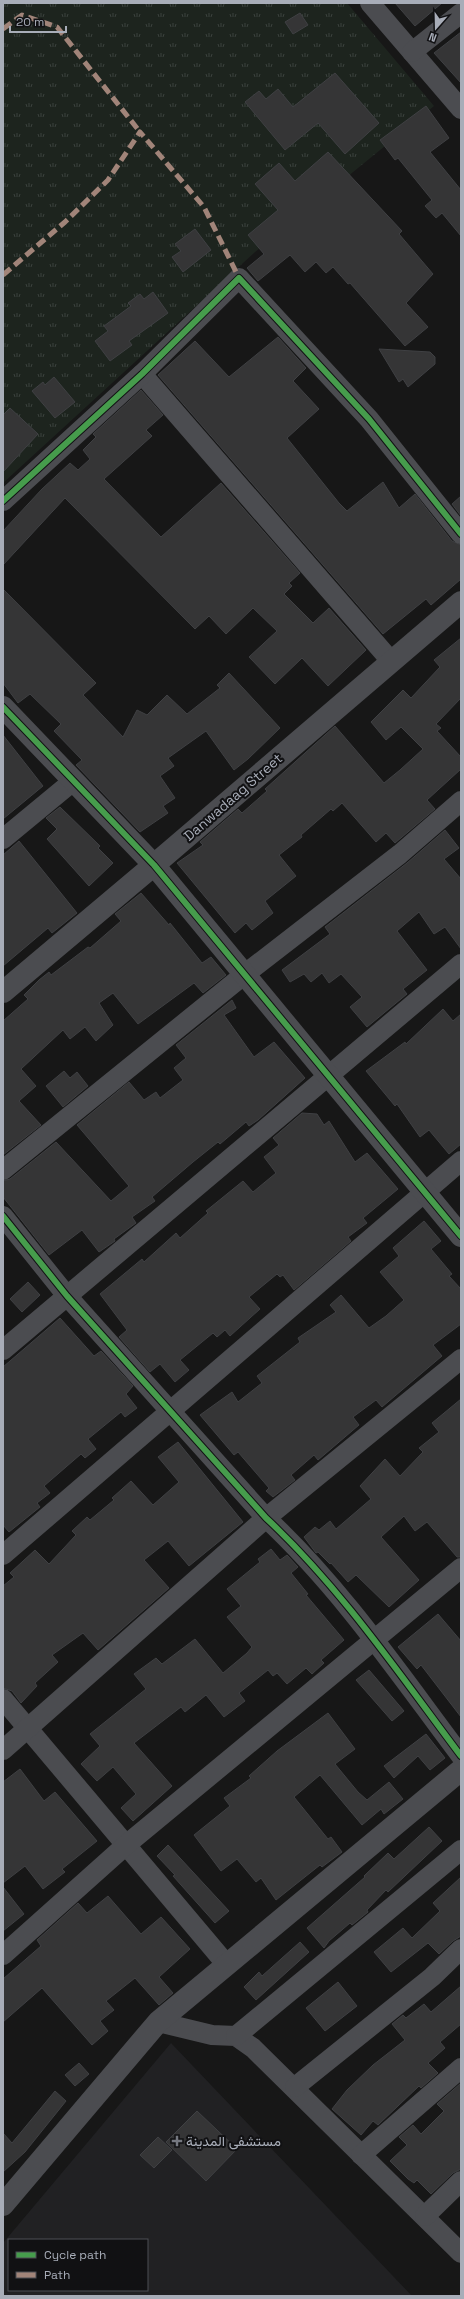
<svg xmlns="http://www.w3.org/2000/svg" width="464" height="2299" viewBox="0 0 464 2299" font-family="'Space Grotesk',Vazirmatn,sans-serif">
  <defs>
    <pattern id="grass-tufts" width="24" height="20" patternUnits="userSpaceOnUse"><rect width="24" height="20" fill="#1d241e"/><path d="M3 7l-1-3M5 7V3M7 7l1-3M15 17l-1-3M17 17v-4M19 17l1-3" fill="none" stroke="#3b413d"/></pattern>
  </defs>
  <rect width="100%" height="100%" fill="#171717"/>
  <!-- built -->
  <path fill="#212123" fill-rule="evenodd" d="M171 2043 412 2296H3V2243ZM9 2240H147V2290H9Z"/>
  <!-- grass -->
  <path fill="url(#grass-tufts)" d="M3 3H347L434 106 255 252 3 483Z"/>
  <!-- building -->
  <g fill="#353536" stroke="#3f4043">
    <path d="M395 3H442L415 26Z"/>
    <path d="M300 13 308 25 293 34 285 22Z"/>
    <path d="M461 32V83L434 53Z"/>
    <path d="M335 73 379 123 345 154 318 123 285 150 245 102 259 91 266 99 278 89 293 107Z"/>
    <path d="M426 106 449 138 430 152 461 190V236L442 213 436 218 425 206 432 200 398 158 395 160 380 140Z"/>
    <path d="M328 152 402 231 399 234 433 274 406 303 428 327 405 346 350 283 348 284 333 267 326 273 316 262 305 272 290 255 258 281 247 268 264 254 248 235 278 210 255 184 279 163 295 181Z"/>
    <path d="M195 229 211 250 183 272 172 257 181 251 175 244Z"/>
    <path d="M153 292 168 313 129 341 132 345 110 361 95 341 108 331 104 326 131 306 128 303 140 294 144 299Z"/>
    <path d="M278 337 306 368 293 381 319 409 287 438 339 503 347 511 383 482 399 508 415 494 452 541 461 545V579L431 605 426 599 383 634 158 375 195 341 229 377Z"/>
    <path d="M379 349 430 352 435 357V364L408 387 403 379 399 382Z"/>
    <path d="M54 377 75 402 55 418 32 391 43 382 45 385Z"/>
    <path d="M141 390 163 415 146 430 152 436 104 479 161 537 221 483 300 573 289 583 292 586 284 594 313 623 329 608 366 650 328 686 302 658 275 684 249 657 277 631 253 608 226 634 209 616 195 629 65 498 3 565V531L42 489 70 463 78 470 90 459 83 450 96 437 93 434Z"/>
    <path d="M10 408 38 434 3 472V415Z"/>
    <path d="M461 496V516L452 504Z"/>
    <path d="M3 589 96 683 83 695 123 737 137 710 147 715 167 695 187 714 220 688 217 685 229 673 280 728 248 759 234 770 206 731 168 758 174 766 160 776 175 798 163 806 168 813 140 832 76 765 82 760 54 731 61 724 30 694 18 703 3 683Z"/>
    <path d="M461 638V698L436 724 441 728 437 731 461 757V769L427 800 435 809 395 843 386 833 376 842 342 803 333 811 331 809 301 835 302 837 279 855 296 876 265 901 273 913 252 930 246 923 235 933 177 863 203 845 200 842 238 809 242 813 267 791 265 789 335 726 384 783 400 770 423 749 401 727 386 740 371 722 403 690 411 698 440 667 434 660Z"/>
    <path d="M3 735 43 786 3 819Z"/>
    <path d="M60 807 100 846 98 848 113 863 89 886 47 839 57 829 46 818Z"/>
    <path d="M445 830 459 848 444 859 461 879V949L445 927 434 934 419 912 397 931 427 970 403 989 407 994 367 1027 350 1007 362 997 341 974 329 983 322 973 311 982 304 974 290 982 282 970 330 934 325 927 407 863Z"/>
    <path d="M19 841 77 913 52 933 48 928 3 966V855Z"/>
    <path d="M141 893 169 925 170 923 202 963 211 957 226 975 203 993 194 983 138 1024 113 993 99 1003 113 1025 96 1041 85 1027 70 1039 63 1030 21 1069 36 1086 19 1101 41 1125 3 1155V1021L28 999 24 995 39 980 49 972 51 975 88 947 90 948 121 921 115 914Z"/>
    <path d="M232 1000 236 1008 224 1015 254 1057 274 1042 305 1078 258 1120 249 1126 246 1122 220 1144 218 1142 193 1162 152 1197 155 1201 132 1217 136 1223 114 1239 115 1241 99 1252 82 1230 49 1255 3 1197V1181L10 1179 56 1142 111 1201 129 1186 77 1125 129 1082 144 1100 156 1092 160 1098 183 1080 174 1068 186 1058 176 1045Z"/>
    <path d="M443 1009 453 1021 461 1014V1144L449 1154 429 1130 420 1137 397 1104 395 1106 366 1071 405 1042 406 1044Z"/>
    <path d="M64 1071 70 1078 77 1072 88 1086 63 1107 46 1086Z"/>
    <path d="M302 1113 317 1114 324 1125 329 1121 355 1162 367 1153 398 1189 363 1218 367 1223 348 1237 351 1241 294 1290 283 1275 280 1277 277 1274 249 1297 260 1309 230 1336 225 1330 217 1337 213 1333 180 1360 189 1370 175 1382 160 1364 150 1372 119 1337 127 1330 100 1294 142 1259 144 1262 176 1233 180 1238 208 1213 206 1211 243 1181 253 1192 276 1173 264 1157 279 1145 273 1138Z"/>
    <path d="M424 1221 441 1241 431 1249 452 1274 449 1276 461 1289V1324L433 1345 442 1356 382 1407 376 1400 353 1417 359 1425 318 1460 314 1455 291 1475 295 1480 273 1497 266 1491 269 1488 238 1452 234 1455 200 1415 232 1392 238 1402 262 1383 257 1376 300 1342 298 1338 336 1312 330 1305 341 1295 369 1328 386 1316 404 1300 380 1272 399 1256 393 1248Z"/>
    <path d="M28 1282 40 1295 22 1312 10 1299Z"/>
    <path d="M60 1318 94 1356 101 1351 133 1386 126 1394 137 1408 125 1417 121 1412 88 1439 96 1449 85 1458 81 1454 44 1486 50 1493 37 1503 40 1507 9 1532 3 1525V1367Z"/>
    <path d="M461 1399V1557H457L427 1522 415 1531 404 1516 381 1537 419 1580 389 1607 356 1575 348 1582 331 1563 330 1564 318 1552 316 1553 304 1537 315 1527 319 1530 330 1521 336 1529 371 1499 360 1486 385 1459 400 1476 423 1452 419 1448 439 1432 432 1423Z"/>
    <path d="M178 1442 243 1522 189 1566 168 1541 144 1560 169 1588 98 1650 83 1633 52 1655 58 1662 35 1683 37 1686 21 1703 12 1691 3 1688V1586L14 1577 10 1573 35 1550 49 1564 76 1535 72 1531 87 1517 90 1520 114 1500 112 1498 131 1481 153 1505 179 1482 158 1457Z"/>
    <path d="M271 1549 280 1560 287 1555 298 1567 291 1573 308 1594 306 1595 344 1640 321 1660 324 1663 312 1674 306 1668 287 1684 277 1673 273 1676 268 1670 239 1693 245 1701 224 1717 206 1695 185 1712 181 1707 134 1743 172 1786 133 1821 121 1808 136 1794 113 1767 97 1781 81 1764 100 1746 90 1734 146 1689 134 1674 156 1658 162 1664 195 1639 223 1673 247 1653 252 1647 227 1617 241 1606 227 1589 260 1562 258 1559Z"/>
    <path d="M438 1614 461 1641V1717L421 1665 417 1669 398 1647Z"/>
    <path d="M369 1670 404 1711 392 1721 356 1680Z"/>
    <path d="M328 1713 355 1749 335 1764 358 1792 367 1800 389 1782 403 1799 384 1814 381 1809 362 1825 320 1775 294 1797 328 1839 331 1837 342 1852 322 1867 320 1865 276 1900 261 1878 256 1882 237 1859 221 1871 194 1835 230 1806 224 1798 251 1778 249 1776 277 1751Z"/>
    <path d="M426 1734 445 1758 430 1770 418 1756 394 1778 384 1766Z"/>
    <path d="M20 1769 44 1801 55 1792 97 1841 62 1869 65 1872 43 1889 25 1866 3 1883V1782Z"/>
    <path d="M429 1827 442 1841 388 1892 386 1890 367 1910 368 1912 352 1925 350 1923 329 1941 324 1948 307 1928 365 1877 364 1876 388 1853 394 1859Z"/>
    <path d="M168 1845 229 1911 215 1923 173 1876 175 1875 157 1856Z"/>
    <path d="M461 1877V1936L453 1941 439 1954 428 1943 391 1972 374 1952 403 1928 412 1938 440 1911 433 1903Z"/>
    <path d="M3 1887 24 1914 3 1931Z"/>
    <path d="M108 1896 141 1934 161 1917 190 1949 159 1977 173 1993 159 2005 135 1978 106 2001 114 2010 100 2021 108 2031 92 2045 42 1988 3 2022V1979L41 1946 37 1940 78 1903 87 1913Z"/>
    <path d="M300 1942 309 1952 256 2000 244 1987 259 1972 262 1976Z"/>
    <path d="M338 1982 357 2006 325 2031 306 2008Z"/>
    <path d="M461 1986V2024L440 2042 445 2048 428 2063 438 2073 421 2088 419 2086 378 2125 373 2121 361 2135 332 2109 347 2090 373 2065 405 2040 392 2024 403 2015 406 2018 424 2004 431 2012Z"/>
    <path d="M79 2063 89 2074 75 2086 65 2075Z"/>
    <path d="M461 2083V2169L453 2173 431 2194 417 2180 414 2183 408 2179 390 2161 407 2145 399 2137 413 2125 421 2134 444 2111 437 2104Z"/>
    <path d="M55 2091 66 2101 25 2152 3 2172V2133L12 2143Z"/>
    <path d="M197 2111 237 2149 206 2181 166 2142Z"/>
    <path d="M158 2137 172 2150 154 2168 140 2155Z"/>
  </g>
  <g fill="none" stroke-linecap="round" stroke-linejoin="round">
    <!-- minor -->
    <g stroke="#4b4c50" stroke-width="20">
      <path d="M370 3 461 109"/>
      <path d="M412 52 461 13"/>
      <path d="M142 374 391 661"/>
      <path d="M3 501 142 374 239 278 369 419 461 534"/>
      <path d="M3 839 72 782"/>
      <path d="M3 1170 245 974 400 854 461 801"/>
      <path d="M3 1216 67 1296 266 1518C341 1588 400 1675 461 1756"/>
      <path d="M3 1350 461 964"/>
      <path d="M3 1555 461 1161"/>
      <path d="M3 1699 227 1965"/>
      <path d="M3 1750 266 1518 461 1359"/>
      <path d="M3 1955 126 1845 461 1568"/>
      <path d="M158 2022 212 2035 236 2036 253 2048 461 2253"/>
      <path d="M236 2036 461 1850"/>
      <path d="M295 2087 432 1977 461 1949"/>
      <path d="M361 2155 461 2068"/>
      <path d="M425 2216 461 2181"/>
    </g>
    <!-- tertiary -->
    <g stroke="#4b4c50" stroke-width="22">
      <path d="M3 707 154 865 461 1236"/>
      <path d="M3 992 154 865 461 602"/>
      <path d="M3 2205 158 2022 461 1770"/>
    </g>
    <!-- quiet -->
    <g stroke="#a18479" stroke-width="5" stroke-dasharray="10 5" stroke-linecap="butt">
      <path d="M3 29 22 15 57 27 140 132"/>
      <path d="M3 275 65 222 108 180 140 132 204 207 239 278"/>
    </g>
    <!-- cycleway casing -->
    <g stroke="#111113" stroke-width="8">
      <g id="cycleway">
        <path d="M3 501 142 374 239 278 369 419 461 534"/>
        <path d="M3 707 154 865 461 1236"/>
        <path d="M3 1216 67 1296 266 1518C341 1588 400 1675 461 1756"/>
      </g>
    </g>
    <!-- cycleway -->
    <use href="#cycleway" stroke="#469c4c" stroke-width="6"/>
  </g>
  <!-- markers -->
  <path fill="#757880" stroke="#111113" stroke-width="1.5" d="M175 2135h4v4h4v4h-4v4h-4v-4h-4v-4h4z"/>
  <g text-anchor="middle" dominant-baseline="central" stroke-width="4" stroke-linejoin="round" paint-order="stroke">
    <!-- street labels -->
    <g font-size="14" fill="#a8adb8" stroke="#111113">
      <text transform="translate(233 797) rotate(-41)">Danwadaag Street</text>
    </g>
    <!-- poi labels -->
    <g font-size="14" fill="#a8adb8" stroke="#111113" text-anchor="start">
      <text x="186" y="2141">مستشفى المدينة</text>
    </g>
  </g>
  <!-- border -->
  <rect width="464" height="2299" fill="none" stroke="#a8adb8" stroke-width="8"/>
  <!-- legend -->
  <rect x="8" y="2239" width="140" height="52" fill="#111113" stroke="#4d4f55"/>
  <rect x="16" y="2252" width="20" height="6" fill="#469c4c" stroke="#4d4f55"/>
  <text x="44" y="2259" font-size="12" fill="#a8adb8">Cycle path</text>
  <rect x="16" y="2272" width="20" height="6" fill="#a18479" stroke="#4d4f55"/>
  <text x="44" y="2279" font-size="12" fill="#a8adb8">Path</text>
  <!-- north arrow -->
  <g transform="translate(436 28) rotate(200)" stroke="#111113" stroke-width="3" paint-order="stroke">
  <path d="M0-3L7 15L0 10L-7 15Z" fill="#a8adb8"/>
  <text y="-6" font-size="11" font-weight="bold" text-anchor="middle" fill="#a8adb8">N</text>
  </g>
  <!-- scale -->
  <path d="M10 26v6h56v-6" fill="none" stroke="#a8adb8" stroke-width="2"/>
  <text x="16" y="26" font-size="12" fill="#a8adb8" stroke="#111113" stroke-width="3" paint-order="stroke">20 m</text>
</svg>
